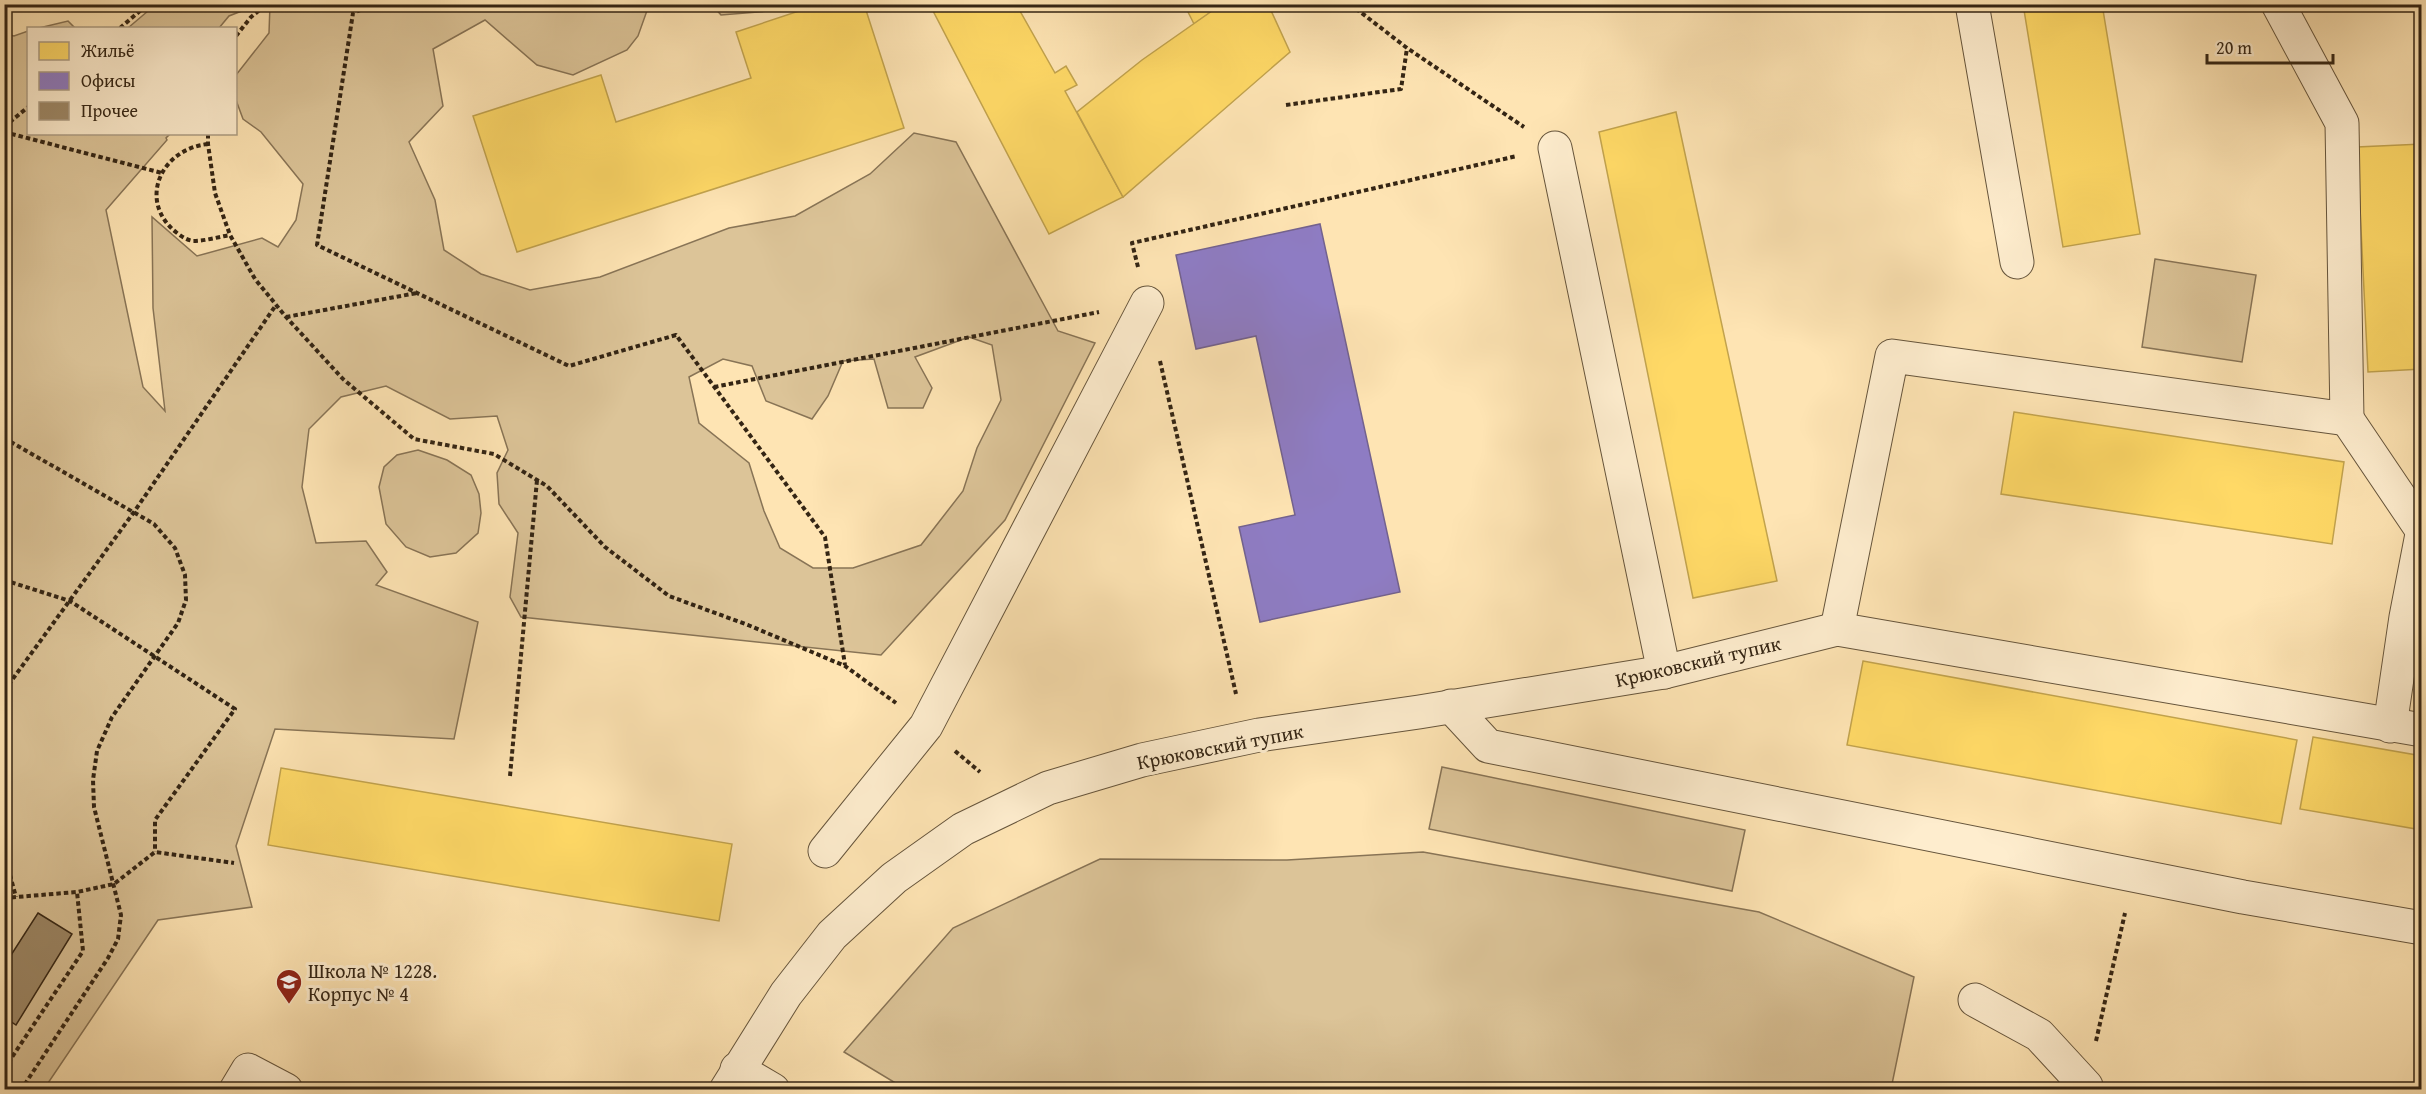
<svg xmlns="http://www.w3.org/2000/svg" width="2426" height="1094" viewBox="0 0 2426 1094" font-family="'Gentium Book Plus',serif">
  <rect width="100%" height="100%" fill="#fee4b3"/>
  <filter id="stains"><feTurbulence type="fractalNoise" baseFrequency=".00333" numOctaves="4"/><feColorMatrix values="0 0 0 0 .2 0 0 0 0 .09 0 0 0 0 .02 0 0 0 .5 -.17"/></filter>
  <radialGradient id="worn" r=".72"><stop offset=".6" stop-color="#630" stop-opacity="0"/><stop offset="1" stop-color="#630" stop-opacity=".3"/></radialGradient>
  <!-- green -->
  <g fill="#dcc498" stroke="#887456" stroke-width="1.5" fill-rule="evenodd">
    <path d="M155 5V4L257 5 229 16 219 28H128Z"/>
    <path d="M270 5H649L638 36 627 50 573 75 537 65 485 20 433 49 443 106 409 142 435 200 444 250 481 274 530 290 600 277 729 228 795 216 870 174 914 133 956 142 1058 331 1095 343 1005 520 881 655 521 617 510 597 518 533 499 504 497 473 508 450 497 416 450 419 386 386 341 397 309 429 302 487 316 543 366 541 387 572 376 585 478 622 454 739 275 729 236 846 252 907 158 920 44 1089 5 1090V34L14 36 28 31V134H170L166 138 167 140 106 210 143 387 165 411 153 308 152 217 197 256 262 238 278 247 296 220 303 184 261 132 243 119 236 100V75L269 33ZM969 337 992 345 1001 400 977 448 963 491 921 545 853 568H813L780 548 764 511 749 463 699 423 689 377 723 359 752 366 766 401 812 419 828 396 843 361 874 359 888 408H923L932 388 915 357Z"/>
    <path d="M712 5H783L769 11 721 15Z"/>
    <path d="M68 21 75 28H39Z"/>
    <path d="M2155 259 2256 275 2242 362 2142 347Z"/>
    <path d="M418 450 447 460 471 475 479 494 481 513 478 533 456 553 430 557 406 547 386 524 379 487 384 467 397 455Z"/>
    <path d="M1442 767 1745 830 1732 891 1429 829Z"/>
    <path d="M1423 852 1759 912 1914 977 1891 1089 907 1090 844 1052 953 928 1100 859 1287 860Z"/>
  </g>
  <!-- homes -->
  <g fill="#ffd966" stroke="#c2a34d" stroke-width="1.5">
    <path d="M820 4H864L904 128 517 252 473 116 601 75 616 122 751 78 736 32Z"/>
    <path d="M937 4H1016L1055 73 1066 66 1077 85 1065 91 1123 197 1049 234 931 7Z"/>
    <path d="M1184 4H1222L1194 24Z"/>
    <path d="M1222 4H1268L1290 52 1123 197 1077 112 1142 60Z"/>
    <path d="M2023 4H2102L2140 234 2063 247Z"/>
    <path d="M1676 112 1777 581 1693 598 1599 132Z"/>
    <path d="M2422 144V369L2368 372 2357 147Z"/>
    <path d="M2014 412 2344 462 2332 544 2001 494Z"/>
    <path d="M1863 661 2297 740 2281 824 1847 745Z"/>
    <path d="M2313 737 2422 756V830L2300 809Z"/>
    <path d="M281 768 732 844 719 921 268 845Z"/>
  </g>
  <!-- offices -->
  <path fill="#8e7cc3" stroke="#73628e" stroke-width="1.5" d="M1320 224 1400 592 1260 622 1239 527 1295 515 1256 336 1196 349 1176 255Z"/>
  <!-- building -->
  <path fill="#9d8867" stroke="#342514" stroke-width="1.5" d="M38 913 72 934 16 1025 4 1017V966Z"/>
  <g fill="none" stroke-linecap="round" stroke-linejoin="round">
    <!-- minor casing -->
    <g stroke="#66553c" stroke-width="35">
      <g id="minor">
        <path d="M1972 4 2017 262"/>
        <path d="M1555 148 1664 672"/>
        <path d="M2347 419 2422 530"/>
        <path d="M1837 629 1892 356 2347 419 2342 123 2278 4"/>
        <path d="M1451 706 1488 746 2243 897 2422 928"/>
        <path d="M2390 726 2406 617 2422 534"/>
        <path d="M825 851 926 726 1147 303"/>
        <path d="M1975 1000 2039 1035 2086 1086V1090"/>
        <path d="M737 1069 773 1090"/>
        <path d="M236 1090 248 1070 286 1090"/>
        <path d="M726 1090 786 994 832 935 894 878 963 829 1048 788 1142 760 1259 735 1419 712 1664 672 1837 629 2422 730"/>
      </g>
    </g>
    <!-- path -->
    <g stroke="#342514" stroke-width="4" stroke-dasharray="4.5 3" stroke-linecap="butt">
      <path d="M375 4 353 13 317 245 569 366 676 335 825 537 845 665"/>
      <path d="M1350 4 1407 48 1524 127"/>
      <path d="M120 28 148 4"/>
      <path d="M236 36 251 17 267 4"/>
      <path d="M1286 105 1401 89 1407 48"/>
      <path d="M4 127 28 107"/>
      <path d="M4 132 162 173"/>
      <path d="M208 134V144L215 193 230 235 255 279 286 317 343 379 414 439 494 454 547 486 605 547 669 596 748 625 845 666 896 703"/>
      <path d="M208 144C160 149 137 202 177 233 182 237 187 240 193 241 205 241 218 237 230 235"/>
      <path d="M1138 267 1132 243 1517 156"/>
      <path d="M286 317 417 293"/>
      <path d="M1160 361 1236 694"/>
      <path d="M714 387 1099 312"/>
      <path d="M4 438 154 524 175 548 185 575 186 600 178 623 112 717 97 751 93 780 94 807 121 915 118 939 108 958 21 1090"/>
      <path d="M4 580 70 601 235 709 155 820V852"/>
      <path d="M4 691 134 512 276 305"/>
      <path d="M955 751 980 772"/>
      <path d="M510 776 537 480"/>
      <path d="M4 853 16 897"/>
      <path d="M4 898 77 892 114 884 155 852 234 863"/>
      <path d="M2096 1041 2125 913"/>
      <path d="M4 1069 83 951 77 892"/>
    </g>
    <!-- minor -->
    <use href="#minor" stroke="#feedce" stroke-width="33"/>
  </g>
  <!-- icons -->
  <defs>
    <g id="school-pin" transform="scale(1.35)"><path d="M0 17L-7.5 6A9.5 9.5 0 1 1 7.5 6Z" fill="#8f2418" stroke="#feedce"/><path d="M0-5L7-2L0 1L-7-2ZM-4 1L0 2.5L4 1V4Q0 6-4 4Z" fill="#fff"/></g>
  </defs>
  <g fill-rule="evenodd">
    <use href="#school-pin" x="289" y="982"/>
  </g>
  <g text-anchor="middle" dominant-baseline="central" stroke-width="6" stroke-linejoin="round" paint-order="stroke">
    <!-- street labels -->
    <g font-size="20" fill="#342514" stroke="#feedce">
      <text transform="translate(1698 661) rotate(-13)">Крюковский тупик</text>
      <text transform="translate(1220 746) rotate(-11)">Крюковский тупик</text>
    </g>
    <!-- poi labels -->
    <g font-size="20" fill="#342514" stroke="#feedce" text-anchor="start">
      <text x="308" y="970">Школа № 1228.<tspan x="308" dy="23">Корпус № 4</tspan></text>
    </g>
  </g>
  <!-- margin -->
  <rect width="2426" height="1094" fill="none" stroke="#fee4b3" stroke-width="24"/>
  <rect x="6" y="6" width="2414" height="1082" fill="none" stroke="#342514" stroke-width="3"/>
  <rect x="12" y="12" width="2402" height="1070" fill="none" stroke="#342514" stroke-width="1.5"/>
  <!-- legend -->
  <rect x="27" y="27" width="210" height="108" fill="#feedce" stroke="#ad9d84" stroke-width="1.5"/>
  <rect x="39" y="42" width="30" height="18" fill="#ffd966" stroke="#ad9d84" stroke-width="1.5"/>
  <text x="81" y="57" font-size="18" fill="#342514">Жильё</text>
  <rect x="39" y="72" width="30" height="18" fill="#8e7cc3" stroke="#ad9d84" stroke-width="1.5"/>
  <text x="81" y="87" font-size="18" fill="#342514">Офисы</text>
  <rect x="39" y="102" width="30" height="18" fill="#9d8867" stroke="#ad9d84" stroke-width="1.5"/>
  <text x="81" y="117" font-size="18" fill="#342514">Прочее</text>
  <!-- scale -->
  <path d="M2207 54v9h126v-9" fill="none" stroke="#342514" stroke-width="3"/>
  <text x="2216" y="54" font-size="18" fill="#342514" stroke="#feedce" stroke-width="4.5" paint-order="stroke">20 m</text>
  <rect width="100%" height="100%" filter="url(#stains)"/>
  <rect width="100%" height="100%" fill="url(#worn)"/>
</svg>
